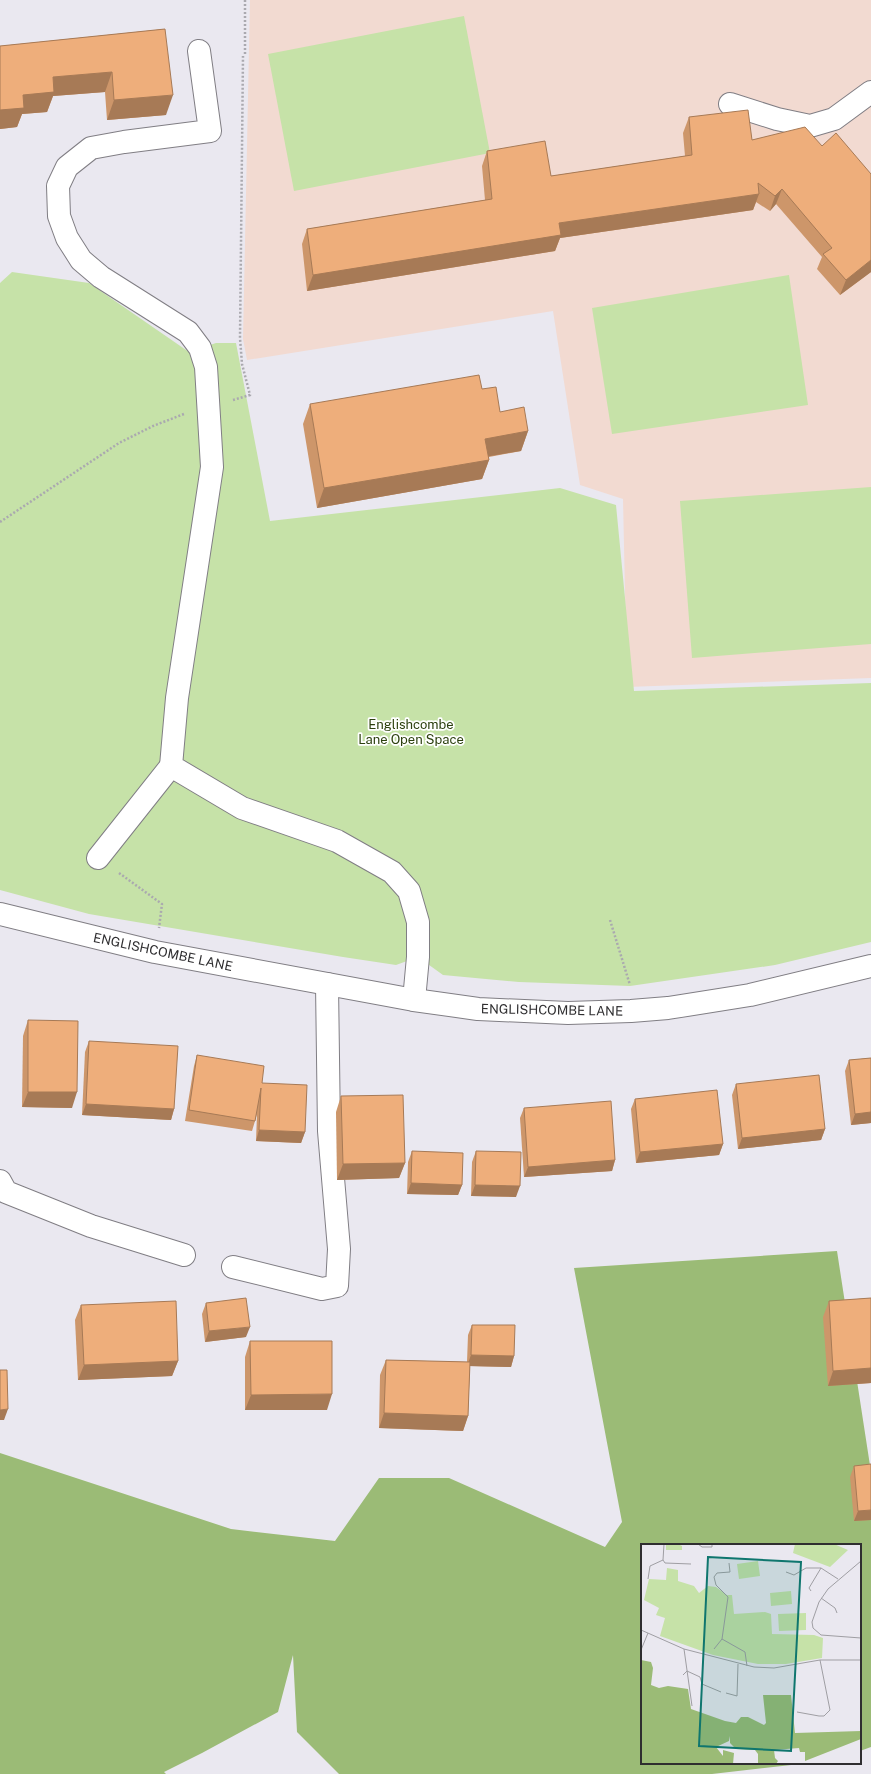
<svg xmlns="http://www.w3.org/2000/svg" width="871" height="1774" viewBox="0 0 871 1774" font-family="'Public Sans',sans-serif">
  <rect width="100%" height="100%" fill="#eae8f0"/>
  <!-- education -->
  <path fill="#f2dad1" d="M250 0H871V678L627 687 623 499 580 485 553 311 247 360 243 339Z"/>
  <!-- green -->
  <g fill="#c6e2a8">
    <path d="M464 16 490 153 294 191 268 54Z"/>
    <path d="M12 272 89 283 189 352 216 343H236L270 521 560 488 616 505 634 691 871 683V942L775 965 630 986 519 982 443 975 418 957 396 965 343 957 89 914 0 890V283Z"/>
    <path d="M789 275 808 405 612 434 592 308Z"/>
    <path d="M871 487V644L692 658 680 501Z"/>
  </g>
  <!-- forest -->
  <path fill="#9bbb76" d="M837 1251 871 1472V1747L860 1751V1545H642V1763H809L712 1774H339L297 1732 293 1655 278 1712 202 1753 164 1772 166 1774H0V1453L231 1529 335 1541 379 1478H449L605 1547 622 1522 574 1268Z"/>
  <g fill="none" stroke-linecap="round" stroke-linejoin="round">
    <!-- minor casing -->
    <g stroke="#807e84" stroke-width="24">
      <g id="minor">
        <path d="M199 51 210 131 124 142 91 148 67 167 58 186 59 216 67 238 81 260 101 277 188 332 200 348 206 367 212 467 177 698 171 766 242 808 337 841 392 872 409 891 418 922V957L414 1000"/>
        <path d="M730 104 777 119 810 126 834 119 871 92"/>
        <path d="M98 858 171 766"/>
        <path d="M0 914 155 952 414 1000 478 1009 568 1013 631 1011 668 1008 750 995 871 966"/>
        <path d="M0 1181 6 1192 91 1226 184 1255"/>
        <path d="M233 1267 322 1289 337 1286 339 1249 329 1131 327 984"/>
      </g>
    </g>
    <!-- path -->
    <g stroke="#aaa9af" stroke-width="2.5" stroke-dasharray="2 2" stroke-linecap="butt">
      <path d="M245 54V0"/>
      <path d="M233 400 250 395 242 364 240 338 243 56"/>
      <path d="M0 522 119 443 153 426 184 414"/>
      <path d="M119 873 162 904 159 928"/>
      <path d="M610 920 630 985"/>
    </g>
    <!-- minor -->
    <use href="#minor" stroke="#fff" stroke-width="22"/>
  </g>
  <!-- wall -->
  <g fill="#cd966a">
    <path d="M165 29 166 115 107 120 105 92 53 96 47 112 22 114 17 127 0 129V46Z"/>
    <path d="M689 117 752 140 822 146 871 174V272L840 295 817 269 822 257 776 204 770 211 756 202 753 210 560 238 555 251 307 291 302 244 307 229 485 200 482 166 487 151 551 176 685 156 683 133Z"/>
    <path d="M310 404 500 412 528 431 521 451 489 457V460L482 479 317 508 303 424Z"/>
    <path d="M28 1020 72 1108 22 1107 23 1036Z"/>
    <path d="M89 1041 174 1109 171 1120 82 1115 85 1052Z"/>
    <path d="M197 1055 262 1083 305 1132 301 1143 256 1141 257 1114 255 1121 252 1131 185 1121 194 1066Z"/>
    <path d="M871 1058V1123L851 1125 845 1071 849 1060Z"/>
    <path d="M736 1084 825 1129 821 1140 738 1149 732 1095Z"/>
    <path d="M341 1096 405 1163 399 1178 337 1180 336 1112Z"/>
    <path d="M635 1099 723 1144 719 1155 636 1163 631 1109Z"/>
    <path d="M524 1108 615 1160 612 1171 524 1177 520 1118Z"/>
    <path d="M412 1151 462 1185 458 1195 407 1194 408 1162Z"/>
    <path d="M476 1151 516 1197 471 1196 472 1162Z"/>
    <path d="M871 1298V1383L828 1386 823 1317 829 1301Z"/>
    <path d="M206 1303 246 1337 205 1342 202 1314Z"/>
    <path d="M81 1305 178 1361 172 1376 78 1380 75 1320Z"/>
    <path d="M472 1325 514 1356 511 1367 470 1366 468 1416 463 1431 379 1428 380 1375 386 1360 467 1362 468 1335Z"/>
    <path d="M250 1341 327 1410H245V1357Z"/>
    <path d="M854 1466 871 1520 854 1521 850 1477Z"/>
  </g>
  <!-- shaded-wall -->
  <g fill="#a77a56">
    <path d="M112 72 105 92 53 96 47 112 22 114 17 127 0 129V110L23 95 53 77Z"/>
    <path d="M173 95 166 115 107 120 114 100Z"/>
    <path d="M782 189 776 204 770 211 775 196Z"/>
    <path d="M759 194 753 210 560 238 555 251 307 291 313 275 559 223Z"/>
    <path d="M871 260V272L840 295 846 280Z"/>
    <path d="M528 431 521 451 478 458 485 439Z"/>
    <path d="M489 460 482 479 317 508 324 488Z"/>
    <path d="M28 1092H77L72 1108 22 1107Z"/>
    <path d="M86 1104 174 1109 171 1120 82 1115Z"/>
    <path d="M871 1112V1123L851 1125 855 1114Z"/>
    <path d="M825 1129 821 1140 738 1149 742 1138Z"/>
    <path d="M259 1130 305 1132 301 1143 256 1141Z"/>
    <path d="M723 1144 719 1155 636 1163 640 1152Z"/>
    <path d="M615 1160 612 1171 524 1177 528 1167Z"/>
    <path d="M405 1163 399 1178 337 1180 343 1164Z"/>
    <path d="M411 1183 462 1185 458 1195 407 1194Z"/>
    <path d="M475 1185 520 1186 516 1197 471 1196Z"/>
    <path d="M250 1327 246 1337 205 1342 209 1331Z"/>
    <path d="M471 1355 514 1356 511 1367 467 1366Z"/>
    <path d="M178 1361 172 1376 78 1380 84 1365Z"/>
    <path d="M871 1368V1383L828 1386 833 1371Z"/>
    <path d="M332 1394 327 1410H245L251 1395Z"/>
    <path d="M8 1409 4 1420H0V1410Z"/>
    <path d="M384 1413 468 1416 463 1431 379 1428Z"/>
    <path d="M871 1510V1520L854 1521 858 1511Z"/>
  </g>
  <!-- building -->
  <g fill="#eeae7b" stroke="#a77a56">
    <path d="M165 29 173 95 114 100 112 72 53 77 54 92 23 95 24 108 0 110V46Z"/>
    <path d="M748 110 752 140 805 127 822 146 836 133 871 174V260L846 280 823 254 832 248 782 189 775 196 758 183 759 194 559 223 561 235 313 275 307 229 492 199 487 151 545 141 551 176 692 155 689 117Z"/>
    <path d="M479 375 482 389 496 387 500 412 524 407 528 431 485 439 489 460 324 488 310 404Z"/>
    <path d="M28 1020 78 1021 77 1092H28Z"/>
    <path d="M89 1041 178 1046 174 1109 86 1104Z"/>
    <path d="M197 1055 264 1066 262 1083 307 1085 305 1132 259 1130 261 1088 255 1121 189 1110Z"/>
    <path d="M871 1058V1112L855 1114 849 1060Z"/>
    <path d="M819 1075 825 1129 742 1138 736 1084Z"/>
    <path d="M717 1090 723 1144 640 1152 635 1099Z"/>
    <path d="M403 1095 405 1163 343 1164 341 1096Z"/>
    <path d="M611 1101 615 1160 528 1167 524 1108Z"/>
    <path d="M412 1151 463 1153 462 1185 411 1183Z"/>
    <path d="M476 1151 521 1152 520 1186 475 1185Z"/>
    <path d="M246 1298 250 1327 209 1331 206 1303Z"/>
    <path d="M871 1298V1368L833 1371 829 1301Z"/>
    <path d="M176 1301 178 1361 84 1365 81 1305Z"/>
    <path d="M472 1325H515L514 1356 471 1355Z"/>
    <path d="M250 1341H332V1394L251 1395Z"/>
    <path d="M386 1360 470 1362 468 1416 384 1413Z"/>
    <path d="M0 1370H7L8 1409 0 1410Z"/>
    <path d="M871 1464V1510L858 1511 854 1466Z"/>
  </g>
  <g text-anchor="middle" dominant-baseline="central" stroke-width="3.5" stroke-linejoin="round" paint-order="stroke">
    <!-- park labels -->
    <g font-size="13" fill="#2c400e" stroke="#fff">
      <text x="411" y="724">Englishcombe<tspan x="411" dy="15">Lane Open Space</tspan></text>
    </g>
    <!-- street labels -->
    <g font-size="13" fill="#2f2e30" stroke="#fff">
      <text transform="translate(163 952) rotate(12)">ENGLISHCOMBE LANE</text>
      <text transform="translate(552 1010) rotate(1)">ENGLISHCOMBE LANE</text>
    </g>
  </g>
  <!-- overview -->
  <g transform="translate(641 1544)">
    <rect width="220" height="220" fill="#eae8f0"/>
    <path d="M25 0H37L41 2V6H25ZM154 0H193L207 6 189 23 152 9ZM117 17 119 32 98 35 96 20ZM26 24 37 26V37L53 42 58 49 67 42 75 43 86 51H91L93 70 124 68 130 70 131 90 173 91 182 94 181 114 145 120H117L72 111 19 92 24 74 15 71 18 64 3 56 8 35 25 36ZM150 47 151 60 130 62 129 49ZM165 69V86L138 87 137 70Z" fill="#c6e2a8"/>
    <path d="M0 116 10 118 12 124 10 141 18 144 27 142 47 145 50 165 84 177 95 179 100 173H107L123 181 125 179 122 151H150L154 189 220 187V195L164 217V208H159L158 204 133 206 134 214 137 217 135 220H117V210L114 206 95 205 89 199V192L88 197 75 203 82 212V206L93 209 92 220H0Z" fill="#9bbb76"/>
    <path fill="none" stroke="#9f9ea3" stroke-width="1" d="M23 0 22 16 24 19 50 20M57 0 61 3H71V0M220 17 187 45 178 58 171 78 172 84 180 91 220 94M88 19 89 28 76 29 73 33 75 41 87 53 81 95 104 108 106 122M145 28 153 31 165 24H180M7 35 9 22 22 16M170 47 168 44 180 24 197 35M180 54 194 64 196 69M0 86 43 105 113 123 133 124 179 116H220M43 105 51 162M73 105 81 95M0 106 7 89M42 131 46 127 59 133 61 140 80 148M85 149 96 152 97 120M156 168 178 172H183L189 166 179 116"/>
    <path fill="#0f766e" fill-opacity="0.15" stroke="#0f766e" stroke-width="2" d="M67 13 160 18 150 207 58 202Z"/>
    <rect width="220" height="220" fill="none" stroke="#2f2e30" stroke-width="2"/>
  </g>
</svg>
